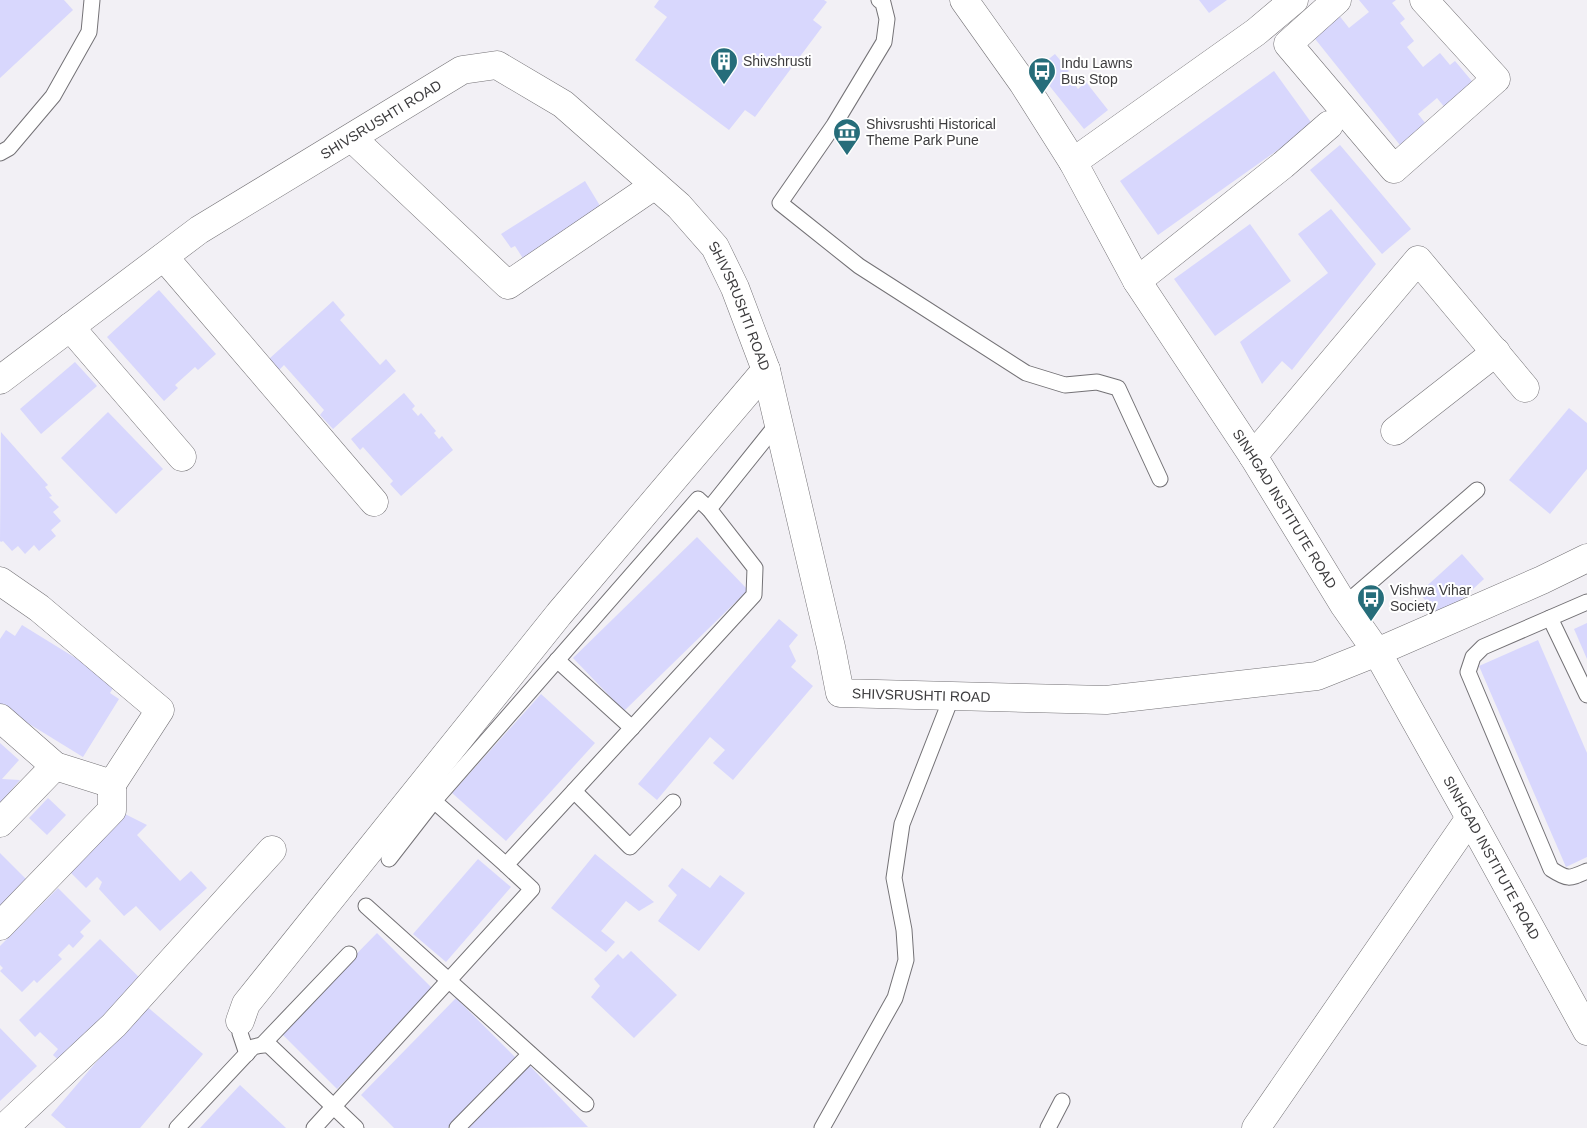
<svg xmlns="http://www.w3.org/2000/svg" width="1587" height="1128" viewBox="0 0 1587 1128" font-family="Arial,sans-serif">
  <rect width="100%" height="100%" fill="#f2f0f5"/>
  <!-- building -->
  <g fill="#d8d7fd">
    <path d="M0 0H64L73 10 0 78Z"/>
    <path d="M659 0H824L827 2 813 20 822 27 755 117 745 110 729 130 635 60 667 17 654 7Z"/>
    <path d="M1199 0H1227L1209 13Z"/>
    <path d="M1359 0H1396L1392 3 1405 19 1400 23 1414 41 1407 47 1423 67 1440 53 1450 65 1455 61 1476 86 1446 109 1437 98 1418 114 1426 124 1400 145 1312 35 1338 14 1349 28 1369 12Z"/>
    <path d="M1055 54 1069 71 1066 73 1078 89 1086 82 1108 110 1084 129 1036 69Z"/>
    <path d="M1274 71 1313 125 1158 235 1120 181Z"/>
    <path d="M1340 145 1411 229 1382 254 1310 170Z"/>
    <path d="M585 181 605 214 526 263 515 246 511 248 501 234Z"/>
    <path d="M1331 209 1376 264 1292 370 1282 361 1262 384 1240 342 1328 273 1298 234Z"/>
    <path d="M1250 224 1291 281 1215 336 1174 279Z"/>
    <path d="M159 290 216 354 198 370 195 367 175 385 178 388 164 401 107 337Z"/>
    <path d="M333 301 345 315 340 320 380 365 386 359 396 371 333 429 320 415 324 410 284 365 279 370 269 359Z"/>
    <path d="M75 362 97 386 41 434 20 409Z"/>
    <path d="M404 393 415 406 412 409 418 416 421 413 436 431 434 433 439 439 442 436 453 450 401 496 390 484 393 481 363 447 360 450 351 439Z"/>
    <path d="M1569 408 1587 423V469L1550 514 1509 480Z"/>
    <path d="M108 412 163 469 116 514 61 458Z"/>
    <path d="M1 432 48 485 45 487 52 496 49 497 59 507 53 512 61 521 51 530 56 536 39 551 34 545 25 554 18 546 12 551 3 541 1 542 0 541Z"/>
    <path d="M697 537 748 590 624 711 573 658Z"/>
    <path d="M1462 554 1484 579 1441 618 1419 593Z"/>
    <path d="M779 619 798 635 789 646 796 661 791 667 813 686 733 780 713 763 725 750 710 737 657 800 638 784Z"/>
    <path d="M1587 623V659L1574 629Z"/>
    <path d="M22 625 116 683 110 693 119 699 83 757 0 706V639L6 630 15 636Z"/>
    <path d="M1538 640 1587 753V857L1566 867 1479 666Z"/>
    <path d="M541 694 595 743 506 841 452 793Z"/>
    <path d="M0 743 19 760 2 779 20 780 0 803Z"/>
    <path d="M48 798 66 815 47 835 29 818Z"/>
    <path d="M125 814 147 825 137 835 180 881 191 871 207 888 160 931 136 906 124 916 99 889 102 882 97 877 86 888 68 870Z"/>
    <path d="M0 853 30 883 0 914Z"/>
    <path d="M595 854 654 902 639 911 626 901 601 931 615 942 606 952 551 908Z"/>
    <path d="M478 859 511 887 446 962 413 934Z"/>
    <path d="M682 868 710 888 720 875 745 893 699 951 658 921 677 895 668 886Z"/>
    <path d="M58 888 91 921 80 932 84 936 73 948 69 944 58 955 62 959 37 983 34 980 22 992 0 971 3 968 0 965V946Z"/>
    <path d="M377 933 434 990 337 1089 280 1032Z"/>
    <path d="M100 939 145 983 64 1065 53 1055 58 1049 40 1032 35 1037 19 1020Z"/>
    <path d="M631 951 677 995 634 1038 591 997 600 986 594 979 618 954 623 959Z"/>
    <path d="M456 998 517 1059 448 1128H394L361 1095Z"/>
    <path d="M145 1005 203 1054 140 1128H66L51 1115Z"/>
    <path d="M0 1028 37 1066 0 1101Z"/>
    <path d="M530 1066 588 1127 465 1128Z"/>
    <path d="M240 1085 286 1128H200Z"/>
  </g>
  <g fill="none" stroke-linecap="round" stroke-linejoin="round">
    <!-- service casing -->
    <g stroke="#747276" stroke-width="17">
      <g id="service">
        <path d="M879 0 883 3 887 19 884 42 834 125 780 203 859 266 1026 373 1065 385 1097 382 1118 388 1160 479"/>
        <path d="M0 153 9 148 53 96 89 32 92 0"/>
        <path d="M1587 602 1483 647 1473 657 1468 672 1551 869C1568 880 1569 879 1587 871"/>
        <path d="M1344 605 1477 490"/>
        <path d="M1550 618 1587 695"/>
        <path d="M557 660 632 728"/>
        <path d="M574 791 630 847 673 802"/>
        <path d="M434 801 506 865"/>
        <path d="M389 859 434 801 698 499 709 509"/>
        <path d="M366 906 586 1104"/>
        <path d="M240 1021V1033L247 1054"/>
        <path d="M262 1045 349 954"/>
        <path d="M177 1128 253 1047 262 1045H269L356 1128"/>
        <path d="M314 1128 532 889 506 865 754 595 755 568 709 509 778 423"/>
        <path d="M457 1128 530 1054"/>
        <path d="M822 1128 895 998 906 960 904 930 894 878 902 824 952 696"/>
        <path d="M1048 1128 1062 1101"/>
      </g>
    </g>
    <!-- minor casing -->
    <g stroke="#747276" stroke-width="29">
      <g id="minor">
        <path id="s1" d="M964 0 1023 83 1073 162 1137 281 1253 456 1344 605 1377 652 1470 818 1587 1031"/>
        <path d="M1337 0 1288 44 1394 169 1496 79 1424 0"/>
        <path d="M352 138 508 285 655 185"/>
        <path d="M1073 162 1256 32 1294 0"/>
        <path d="M164 257 374 502"/>
        <path d="M1137 281 1283 165 1329 125"/>
        <path d="M70 327 182 457"/>
        <path id="s2" d="M0 380 199 230 462 70 497 65 563 104 679 206 715 247 735 288 766 370 831 647 840 693 1106 700 1317 676 1377 652 1542 580 1587 558"/>
        <path d="M1395 431 1496 352"/>
        <path d="M1253 456 1418 260 1525 388"/>
        <path d="M0 581 39 608 160 710 112 784 55 766 0 718"/>
        <path d="M0 823 55 766"/>
        <path d="M0 926 112 810V784"/>
        <path d="M240 1021 246 1004 559 614 766 370"/>
        <path d="M4 1128 114 1025 272 850"/>
        <path d="M1256 1128 1470 818"/>
      </g>
    </g>
    <!-- service -->
    <use href="#service" stroke="#fff" stroke-width="15"/>
    <!-- minor -->
    <use href="#minor" stroke="#fff" stroke-width="28"/>
  </g>
  <!-- icons -->
  <defs>
    <g id="building-pin" transform="scale(1.4375)"><path d="M0 17L-7.5 6A9.5 9.5 0 1 1 7.5 6Z" fill="#266d7a" stroke="#fff"/><path d="M-4-6H4V6H1V3H-1V6H-4ZM-2.5-4.3h1.7v1.8h-1.7ZM.8-4.3h1.7v1.8H.8ZM-2.5-1h1.7V.8h-1.7ZM.8-1h1.7V.8H.8Z" fill="#fff"/></g>
    <g id="bus-pin" transform="scale(1.4375)"><path d="M0 17L-7.5 6A9.5 9.5 0 1 1 7.5 6Z" fill="#266d7a" stroke="#fff"/><path d="M-5-6H5V4H4V6H2V4H-2V6H-4V4H-5ZM-3.5-4V0h7V-4ZM-3.5 1.2v1.5H-2V1.2ZM2 1.2v1.5H3.5V1.2Z" fill="#fff"/></g>
    <g id="museum-pin" transform="scale(1.4375)"><path d="M0 17L-7.5 6A9.5 9.5 0 1 1 7.5 6Z" fill="#266d7a" stroke="#fff"/><path d="M0-6L6-3V-2H-6V-3ZM-5-1h2V3h-2ZM-1-1h2V3h-2ZM3-1h2V3H3ZM-6 4H6V6H-6Z" fill="#fff"/></g>
  </defs>
  <g fill-rule="evenodd">
    <use href="#building-pin" x="724" y="61"/>
    <use href="#bus-pin" x="1042" y="71"/>
    <use href="#museum-pin" x="847" y="132"/>
    <use href="#bus-pin" x="1371" y="598"/>
  </g>
  <g text-anchor="middle" dominant-baseline="central" stroke-width="4" stroke-linejoin="round" paint-order="stroke">
    <!-- poi labels -->
    <g font-size="14" fill="#3d3c3e" stroke="#fff" text-anchor="start">
      <text x="743" y="61">Shivshrusti</text>
      <text x="1061" y="63">Indu Lawns<tspan x="1061" dy="16">Bus Stop</tspan></text>
      <text x="866" y="124">Shivsrushti Historical<tspan x="866" dy="16">Theme Park Pune</tspan></text>
      <text x="1390" y="590">Vishwa Vihar<tspan x="1390" dy="16">Society</tspan></text>
    </g>
    <!-- street labels -->
    <g font-size="14" fill="#3d3c3e" stroke="#fff">
      <text stroke="none"><textPath href="#s2" startOffset="462">SHIVSRUSHTI ROAD</textPath></text>
      <text stroke="none"><textPath href="#s2" startOffset="942">SHIVSRUSHTI ROAD</textPath></text>
      <text stroke="none"><textPath href="#s1" startOffset="602">SINHGAD INSTITUTE ROAD</textPath></text>
      <text stroke="none"><textPath href="#s2" startOffset="1424">SHIVSRUSHTI ROAD</textPath></text>
      <text stroke="none"><textPath href="#s1" startOffset="1008">SINHGAD INSTITUTE ROAD</textPath></text>
    </g>
  </g>
</svg>
